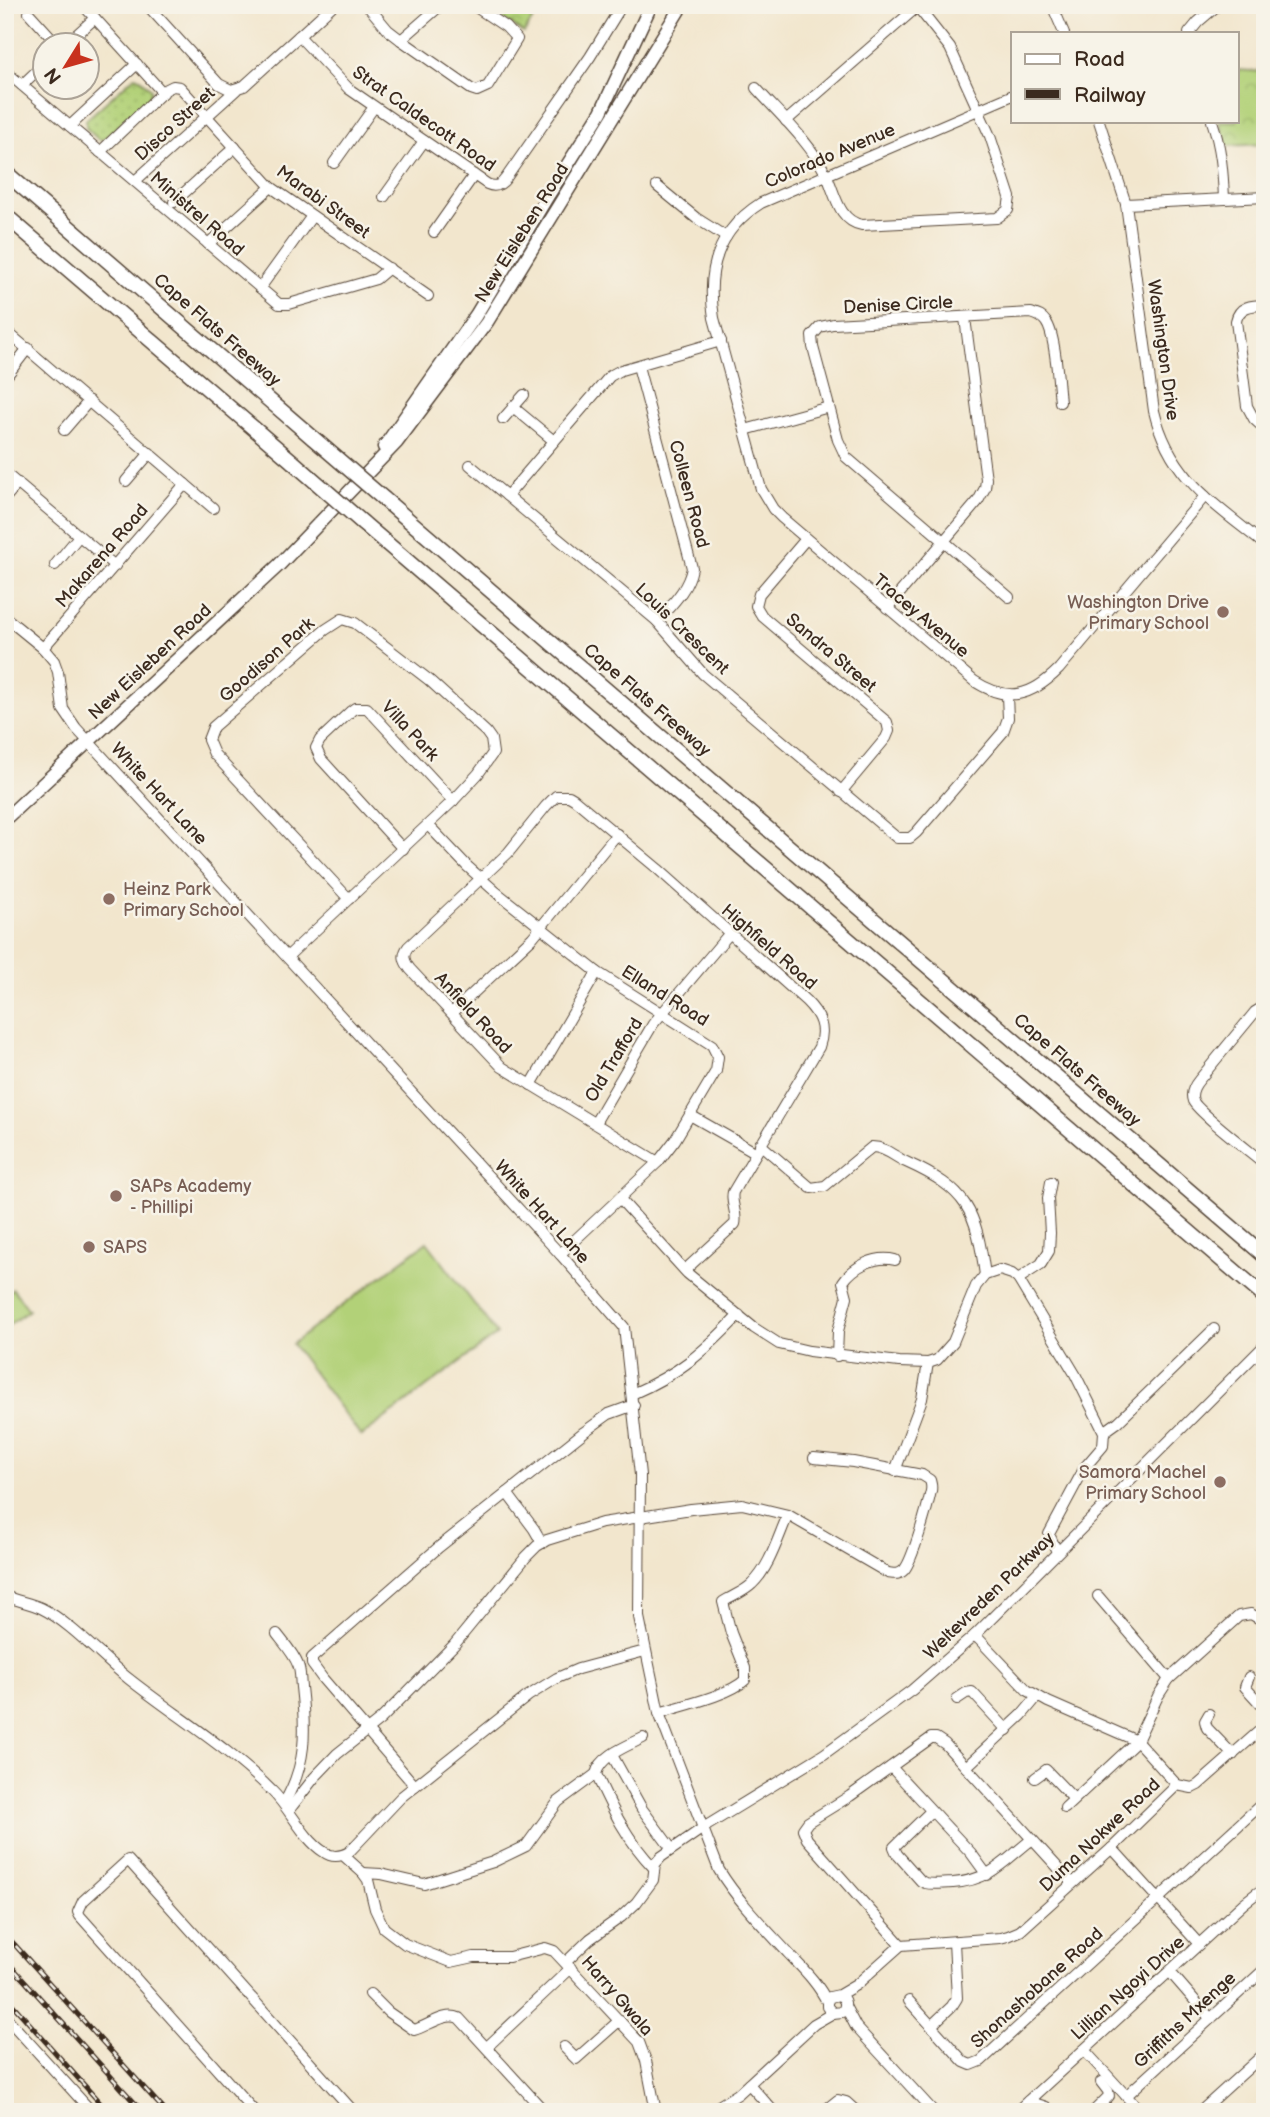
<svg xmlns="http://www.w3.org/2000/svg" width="1270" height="2117" viewBox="0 0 1270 2117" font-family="'Balsamiq Sans',sans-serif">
  <defs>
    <pattern id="grass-dots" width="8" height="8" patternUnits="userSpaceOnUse" patternTransform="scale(1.75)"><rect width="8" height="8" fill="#b2d178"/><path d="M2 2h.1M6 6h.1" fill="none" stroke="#9ab467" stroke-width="1.8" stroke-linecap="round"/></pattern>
    <pattern id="park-crowns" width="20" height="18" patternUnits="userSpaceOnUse" patternTransform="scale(1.75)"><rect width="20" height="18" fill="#b2d178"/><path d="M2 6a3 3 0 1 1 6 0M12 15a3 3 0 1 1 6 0" fill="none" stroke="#9ab467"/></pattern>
  </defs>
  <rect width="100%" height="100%" fill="#f7f3e8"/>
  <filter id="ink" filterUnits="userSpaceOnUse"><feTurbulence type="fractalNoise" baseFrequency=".0143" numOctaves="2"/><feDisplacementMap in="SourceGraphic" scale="14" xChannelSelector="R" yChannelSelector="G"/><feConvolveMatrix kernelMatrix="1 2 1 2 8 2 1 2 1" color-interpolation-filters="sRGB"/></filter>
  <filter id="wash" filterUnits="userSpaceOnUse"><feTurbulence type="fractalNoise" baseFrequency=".00686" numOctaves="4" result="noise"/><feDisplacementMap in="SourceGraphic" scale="28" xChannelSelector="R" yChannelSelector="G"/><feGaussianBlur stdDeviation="1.57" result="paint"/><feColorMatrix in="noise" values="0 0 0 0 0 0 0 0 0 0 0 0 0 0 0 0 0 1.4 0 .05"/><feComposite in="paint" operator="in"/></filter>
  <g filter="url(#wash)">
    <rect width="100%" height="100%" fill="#f2e6cd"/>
    <!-- grass -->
    <path fill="url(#grass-dots)" stroke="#767e4b" stroke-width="2" d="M135 76 140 78 151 89 150 98 104 139 99 140 86 128V120Z"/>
    <!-- park -->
    <g fill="url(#park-crowns)" stroke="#767e4b" stroke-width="2">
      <path d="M500 5H542L524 33 494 13Z"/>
      <path d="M1237 70 1265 72V144L1227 146 1219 121H1237Z"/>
    </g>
    <!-- garden -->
    <g fill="#b2d178" stroke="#767e4b" stroke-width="2">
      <path d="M427 1242 497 1334 361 1436 292 1344Z"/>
      <path d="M13 1289 29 1310 5 1328V1295Z"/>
    </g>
  </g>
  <g filter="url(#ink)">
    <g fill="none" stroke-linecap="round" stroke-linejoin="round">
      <!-- minor casing -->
      <g stroke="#564638" stroke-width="12">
        <g id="minor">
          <path d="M83 5 163 93"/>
          <path d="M147 5 219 84 231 90 244 86 333 5"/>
          <path d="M367 5 388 30 401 40 471 89 477 91 488 86 517 39 506 27 473 5"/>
          <path d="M1052 5 1064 33"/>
          <path d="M29 13 59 46"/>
          <path d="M1189 33 1198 22 1218 5"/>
          <path d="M299 36 349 89 487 184C496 188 501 185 506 178L590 57 622 5"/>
          <path d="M401 40 441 5"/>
          <path d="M64 46 95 18"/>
          <path d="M5 71 279 304H289L376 279 389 268"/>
          <path d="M22 85 46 62"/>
          <path d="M756 88C780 115 809 141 826 174 835 192 838 221 862 225L997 218 1008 210 1010 197 990 136 950 48 916 5"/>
          <path d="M1013 95 761 203C718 230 706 269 714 318L761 489 773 509 782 518 974 681C1008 703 1031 697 1059 669L1205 496"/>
          <path d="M786 121 917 7"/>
          <path d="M1099 121 1126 204 1154 411C1170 478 1215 504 1265 545"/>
          <path d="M1212 121C1221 147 1223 172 1224 199"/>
          <path d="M70 126 137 64"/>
          <path d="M100 152 165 90 173 86 180 87 271 187 428 296"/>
          <path d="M334 163 374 107"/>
          <path d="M135 181 236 90"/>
          <path d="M657 186 696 218 726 237"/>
          <path d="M384 197 424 141"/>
          <path d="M174 202 235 147"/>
          <path d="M1126 204 1265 197"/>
          <path d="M434 232 474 175"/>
          <path d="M208 244 271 187"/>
          <path d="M260 288 312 216"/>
          <path d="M1265 305C1252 305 1239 306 1236 321L1247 406 1254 419 1265 429"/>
          <path d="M5 330 213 508"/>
          <path d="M721 341 621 370 610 376 507 496 657 621 703 674 897 838H910L916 833 1003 732 1008 718 1007 696"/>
          <path d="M638 366 692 568C688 590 671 605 657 621"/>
          <path d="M5 378 28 348"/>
          <path d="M513 407 554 441"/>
          <path d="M503 419 524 395"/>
          <path d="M64 430 89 401"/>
          <path d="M745 430 829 407"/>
          <path d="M470 465 507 496"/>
          <path d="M5 473 115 566"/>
          <path d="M126 481 150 453"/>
          <path d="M5 498 18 483"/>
          <path d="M806 539 759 594 756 606 762 616 887 722 889 731 886 738 841 792"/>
          <path d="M55 565 79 536"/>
          <path d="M1009 597 846 457 838 440 813 347 812 336 820 327 833 324 1031 313C1037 315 1042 316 1046 322 1056 335 1058 384 1060 402"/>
          <path d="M887 608 978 501 985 488 986 479 965 318"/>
          <path d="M5 617 43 648 54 661 58 672 63 709 76 728 560 1254 624 1327 640 1475 639 1617 659 1713 719 1870C738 1901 764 1927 789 1954 803 1969 818 1983 827 2002"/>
          <path d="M43 648 185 484"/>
          <path d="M428 825 468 867 496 892 597 972 712 1045 718 1057 716 1071 675 1140 658 1162 560 1254"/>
          <path d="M403 849 321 759 316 748 320 740 351 711 355 708H367L453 801"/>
          <path d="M287 957 453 801 478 774 493 753 491 739 486 732 429 680 355 623 342 619 325 630 213 727 208 740 214 754 349 899"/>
          <path d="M1265 1006 1255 1012 1199 1080C1194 1086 1190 1093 1193 1101 1198 1112 1252 1153 1265 1164"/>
          <path d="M452 1013 532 938 617 834"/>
          <path d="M531 1085 597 972"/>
          <path d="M690 1115 755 1152"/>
          <path d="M595 1123 653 1024 729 934"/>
          <path d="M760 1144 811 1188 825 1186 872 1147C885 1147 895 1157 906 1162 968 1190 976 1210 985 1275"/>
          <path d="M658 1162 502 1067 410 969C404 961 402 955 408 947L508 853 546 806 556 796H569L574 799 658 869 806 1001C820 1015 826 1028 819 1047L733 1192C730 1203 738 1213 735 1224L685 1270"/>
          <path d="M620 1199 687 1273 754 1328 779 1344 809 1351 899 1362 928 1363 937 1360 953 1342 976 1286 985 1275 1000 1270 1012 1274 1018 1279 1075 1374 1104 1432 1103 1446 1085 1467 1049 1534 1057 1552"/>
          <path d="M1018 1279 1041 1264 1049 1251 1050 1233 1048 1198 1051 1182"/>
          <path d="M837 1356 838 1331 847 1297 843 1282C854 1266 876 1255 895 1260"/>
          <path d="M632 1394C680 1373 703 1353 739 1315"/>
          <path d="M1104 1432 1118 1422 1214 1329"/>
          <path d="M895 1471 922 1399 928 1363"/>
          <path d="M507 1493 534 1529 542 1543"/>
          <path d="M5 1596C17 1601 30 1603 41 1608 70 1622 102 1658 129 1679 176 1716 229 1748 272 1791 290 1808 303 1839 324 1852 332 1858 340 1857 349 1852L401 1797 528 1696 557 1678 578 1669 645 1651"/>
          <path d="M1098 1596 1169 1679"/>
          <path d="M277 1634C284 1643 294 1654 298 1665 301 1672 300 1680 301 1687 306 1731 307 1764 284 1803"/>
          <path d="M975 1635 1027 1690 1048 1702 1137 1741 1177 1785"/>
          <path d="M1249 1677 1245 1687 1265 1709"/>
          <path d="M957 1699 966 1693 972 1692 1007 1730"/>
          <path d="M659 1713C681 1706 730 1695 745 1680V1668L731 1633 723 1602C732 1596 744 1592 752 1584 770 1567 778 1537 788 1515"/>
          <path d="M1209 1714 1205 1721 1207 1728 1233 1755"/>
          <path d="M643 1738C627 1746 600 1756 596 1774 612 1809 627 1840 654 1868"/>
          <path d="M612 1755 642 1809 671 1848"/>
          <path d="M891 1767 971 1853 987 1875"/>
          <path d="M966 1767 1022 1715 1037 1697"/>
          <path d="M1035 1778 1046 1770 1074 1799"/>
          <path d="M1177 1785 1192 1788 1198 1785 1265 1726"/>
          <path d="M415 1786 323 1679 312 1664V1658L439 1547 584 1432 609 1414 634 1405"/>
          <path d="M1065 1808 1137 1741 1158 1696 1169 1679 1239 1616 1251 1614 1265 1622"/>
          <path d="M289 1810 314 1778 337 1754 381 1719 454 1645 526 1557 537 1546 547 1540 602 1523 691 1509 742 1504 788 1515 888 1573C895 1574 899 1575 904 1570 913 1560 928 1505 931 1491 932 1485 931 1485 930 1480L922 1475 853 1462 814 1458"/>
          <path d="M931 1811 894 1847 897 1854 921 1881 925 1883C934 1885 944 1883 953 1883 991 1880 1003 1862 1031 1840"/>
          <path d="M1112 1848 1199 1944"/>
          <path d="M343 1855 363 1873 368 1880 375 1909 384 1928 405 1944 451 1962 474 1957H509L545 1948 554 1951 639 2042 646 2061 656 2112"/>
          <path d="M363 1873 381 1874 424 1884 493 1862 526 1846 558 1802 596 1774"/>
          <path d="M901 1945 807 1839 803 1829 808 1822 850 1796 931 1738H936L945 1744 1072 1883"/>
          <path d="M566 1962 590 1939 621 1917 636 1903 653 1880 655 1864 661 1857 703 1828 824 1754 912 1690 975 1635 1265 1345"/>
          <path d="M1170 1972 1210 2018"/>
          <path d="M370 1994 388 2012 414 2030C428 2026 445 2012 459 2018L545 2112"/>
          <path d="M839 1995C846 1999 847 2006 842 2012L833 2013 827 2007V2002L830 1997 839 1995 856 1985 901 1945 1000 1938 1008 1936 1020 1931 1112 1848 1177 1785"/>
          <path d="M909 2001 964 2062 971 2065 981 2061 1265 1801"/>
          <path d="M845 2006 856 2027 934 2112"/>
          <path d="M5 2016 92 2112"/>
          <path d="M931 2026 952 2006 957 1998 954 1942"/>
          <path d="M487 2047 571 1968"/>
          <path d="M564 2047 576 2059 620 2020"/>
          <path d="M1084 2050 1141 2112"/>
          <path d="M749 2084 774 2112"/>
          <path d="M1126 2096 1265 1969"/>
          <path d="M1028 2101 1046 2107 1051 2112"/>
          <path d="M255 2112 80 1916 78 1912 83 1901 128 1860 354 2112"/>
          <path d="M709 2112 738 2094 814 2024 833 2013"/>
          <path d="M823 2112 838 2100 846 2102 857 2112"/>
          <path d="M1016 2112 1244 1903 1257 1893 1265 1892"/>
          <path d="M1093 2112 1109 2096 1108 2091 1101 2082"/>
          <path d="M1200 2112 1265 2053"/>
        </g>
      </g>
      <!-- major casing -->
      <g stroke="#564638" stroke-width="15">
        <g id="major">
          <path d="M384 447 476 315 549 194 601 112 651 5"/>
          <path d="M5 819 279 565 397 442 487 322 682 5"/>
        </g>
      </g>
      <!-- highway casing -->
      <g stroke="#564638" stroke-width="17">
        <g id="highway">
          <path d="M5 172 313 438"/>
          <path d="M5 215 293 462"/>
          <path d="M384 499 1265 1256"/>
          <path d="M363 523 1265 1297"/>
        </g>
      </g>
      <!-- minor -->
      <use href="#minor" stroke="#fff" stroke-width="10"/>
      <!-- major -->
      <use href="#major" stroke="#fff" stroke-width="12"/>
      <!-- highway -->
      <use href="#highway" stroke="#fff" stroke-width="14"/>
      <!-- rail casing -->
      <g stroke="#3b2a1e" stroke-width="5">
        <g id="rail">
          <path d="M5 1934 166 2112"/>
          <path d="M5 1959 143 2112"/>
          <path d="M5 1996 108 2112"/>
        </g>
      </g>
      <!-- rail -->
      <use href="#rail" stroke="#f7f3e8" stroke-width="2.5" stroke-dasharray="8" stroke-linecap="butt"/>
      <!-- highway-bridge casing -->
      <g stroke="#564638" stroke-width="17" stroke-linecap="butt">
        <g id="highway-bridge">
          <path d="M313 438 384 499"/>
          <path d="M293 462 363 523"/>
        </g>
      </g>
      <!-- highway-bridge -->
      <use href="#highway-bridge" stroke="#fff" stroke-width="14"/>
    </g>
  </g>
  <!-- markers -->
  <g fill="#8d6e63" stroke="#f7f3e8" stroke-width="2.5">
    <circle cx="1223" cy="612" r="7"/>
    <circle cx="109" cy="899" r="7"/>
    <circle cx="116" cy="1196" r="7"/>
    <circle cx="89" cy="1247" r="7"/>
    <circle cx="1220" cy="1482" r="7"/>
  </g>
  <g text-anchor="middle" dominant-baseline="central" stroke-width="5" stroke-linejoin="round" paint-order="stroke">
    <!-- street labels -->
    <g font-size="18" fill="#3b2a1e" stroke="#f7f3e8">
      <text transform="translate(424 119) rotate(35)">Strat Caldecott Road</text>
      <text transform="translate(175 124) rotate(-42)">Disco Street</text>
      <text transform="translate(830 156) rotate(-23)">Colorado Avenue</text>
      <text transform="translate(323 202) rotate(36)">Marabi Street</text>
      <text transform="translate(197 214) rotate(41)">Ministrel Road</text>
      <text transform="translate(522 233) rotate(-58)">New Eisleben Road</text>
      <text transform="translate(898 305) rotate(-3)">Denise Circle</text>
      <text transform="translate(217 330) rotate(41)">Cape Flats Freeway</text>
      <text transform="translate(1163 350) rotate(82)">Washington Drive</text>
      <text transform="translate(689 494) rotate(75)">Colleen Road</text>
      <text transform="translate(102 556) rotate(-49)">Makarena Road</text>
      <text transform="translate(921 616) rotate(40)">Tracey Avenue</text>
      <text transform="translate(682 629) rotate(44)">Louis Crescent</text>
      <text transform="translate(831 653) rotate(40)">Sandra Street</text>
      <text transform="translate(267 660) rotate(-41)">Goodison Park</text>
      <text transform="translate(150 662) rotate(-43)">New Eisleben Road</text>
      <text transform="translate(647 700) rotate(41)">Cape Flats Freeway</text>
      <text transform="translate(410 731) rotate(47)">Villa Park</text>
      <text transform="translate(159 794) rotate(47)">White Hart Lane</text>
      <text transform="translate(769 947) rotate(41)">Highfield Road</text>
      <text transform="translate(665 996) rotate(32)">Elland Road</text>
      <text transform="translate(473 1013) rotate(47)">Anfield Road</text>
      <text transform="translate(614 1060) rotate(-59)">Old Trafford</text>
      <text transform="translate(1077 1070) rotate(41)">Cape Flats Freeway</text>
      <text transform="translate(542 1212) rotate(48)">White Hart Lane</text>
      <text transform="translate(989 1596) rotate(-44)">Weltevreden Parkway</text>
      <text transform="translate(1100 1835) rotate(-43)">Duma Nokwe Road</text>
      <text transform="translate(1037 1988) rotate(-42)">Shonashobane Road</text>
      <text transform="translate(1128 1988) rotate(-42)">Lillian Ngoyi Drive</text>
      <text transform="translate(617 1996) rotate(49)">Harry Gwala</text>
      <text transform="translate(1185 2020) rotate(-43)">Griffiths Mxenge</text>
    </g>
    <!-- education labels -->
    <g font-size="18" fill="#785e54" stroke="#f7f3e8" text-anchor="start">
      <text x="1209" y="602" text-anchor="end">Washington Drive<tspan x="1209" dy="21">Primary School</tspan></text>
      <text x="123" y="889">Heinz Park<tspan x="123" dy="21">Primary School</tspan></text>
      <text x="130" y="1186">SAPs Academy<tspan x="130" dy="21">- Phillipi</tspan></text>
      <text x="103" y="1247">SAPS</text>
      <text x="1206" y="1472" text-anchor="end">Samora Machel<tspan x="1206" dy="21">Primary School</tspan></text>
    </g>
  </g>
  <!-- margin -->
  <rect width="1270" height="2117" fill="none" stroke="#f7f3e8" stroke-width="28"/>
  <!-- legend -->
  <rect x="1011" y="32" width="228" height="91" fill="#f7f3e8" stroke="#aca397" stroke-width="2"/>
  <rect x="1025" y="54" width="35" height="10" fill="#ffffff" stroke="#aca397" stroke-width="2"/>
  <text x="1074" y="66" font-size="21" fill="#3b2a1e">Road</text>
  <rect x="1025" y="89" width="35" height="10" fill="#3b2a1e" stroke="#aca397" stroke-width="2"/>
  <text x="1074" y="102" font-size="21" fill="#3b2a1e">Railway</text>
  <!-- north arrow -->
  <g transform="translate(66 66) rotate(233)"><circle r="33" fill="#f7f3e8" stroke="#aca397" stroke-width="2"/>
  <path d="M0-5L12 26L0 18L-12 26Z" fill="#c8321e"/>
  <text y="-10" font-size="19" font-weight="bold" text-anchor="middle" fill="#3b2a1e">N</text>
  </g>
</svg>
